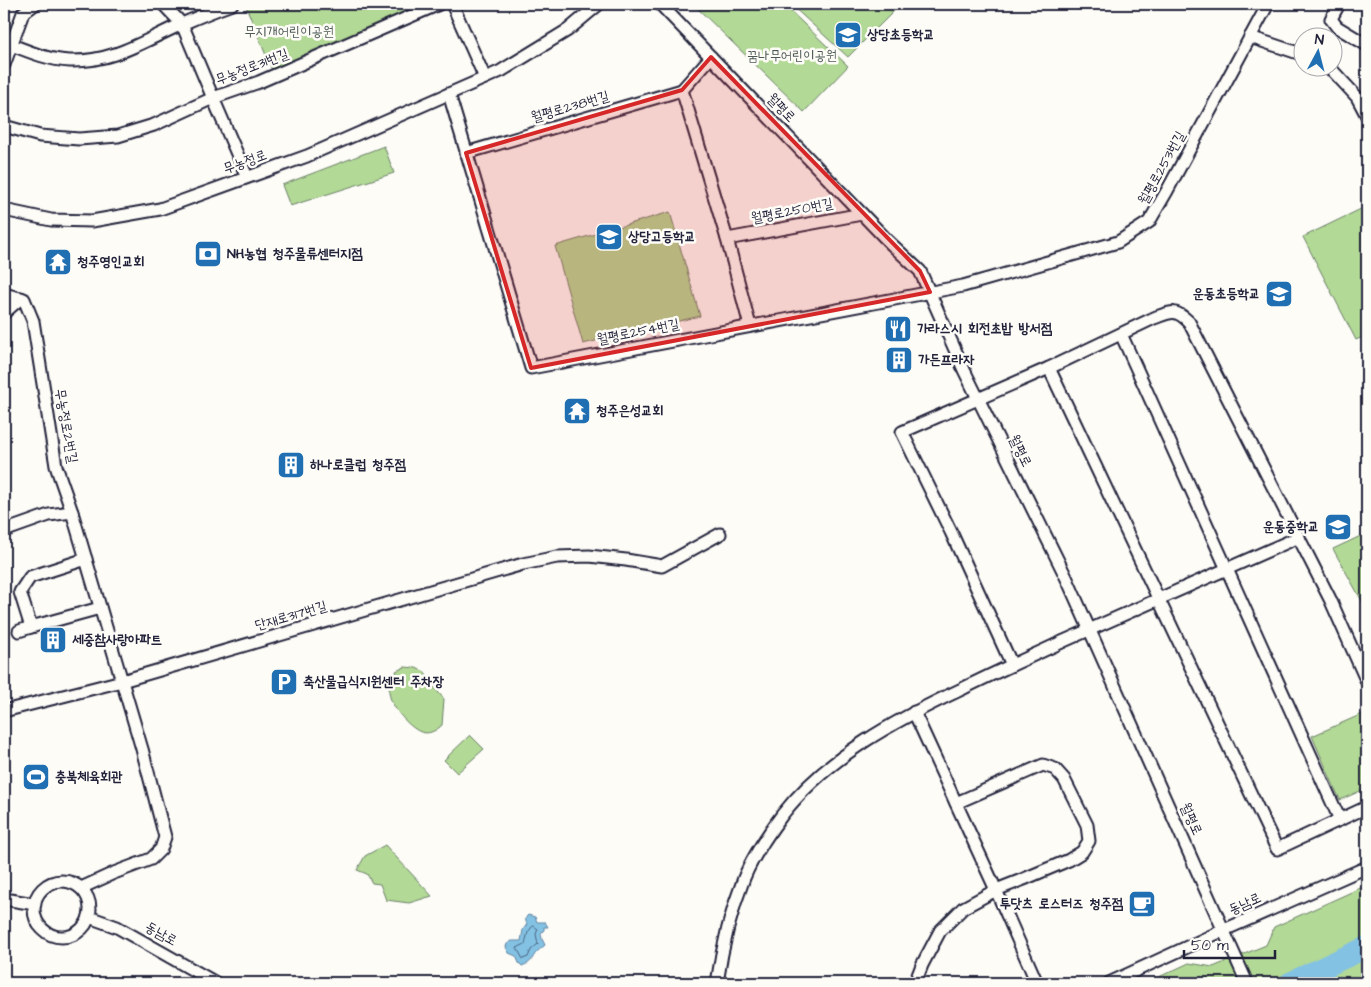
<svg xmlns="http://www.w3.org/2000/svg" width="1371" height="987" viewBox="0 0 1371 987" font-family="'Architects Daughter','Poor Story',sans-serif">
  <rect width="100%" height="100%" fill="#fdfcf7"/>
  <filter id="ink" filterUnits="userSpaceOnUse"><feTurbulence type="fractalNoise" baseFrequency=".02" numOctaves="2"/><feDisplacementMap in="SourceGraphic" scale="10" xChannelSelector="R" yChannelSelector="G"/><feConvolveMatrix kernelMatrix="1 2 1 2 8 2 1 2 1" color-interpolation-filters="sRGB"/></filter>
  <g filter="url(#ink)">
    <!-- green -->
    <g fill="#b2d995" stroke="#6a7e68">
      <path d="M245 4H422L272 70Z"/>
      <path d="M693 4H783L848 66 804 112Z"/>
      <path d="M790 4H901L848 57Z"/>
      <path d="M384 146 394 173 290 206 282 185Z"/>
      <path d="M1367 206V335L1356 340 1303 237Z"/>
      <path d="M670 212 700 316 583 344 555 246Z"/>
      <path d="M1367 533V610L1333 549Z"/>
      <path d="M405 667 416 668 425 672 428 680 444 699 442 725C437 730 429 735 421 732 409 728 384 701 390 686 391 683 395 679 397 677L396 671Z"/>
      <path d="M1367 712V788L1340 800 1312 736Z"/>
      <path d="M470 735 484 749 457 773 444 760Z"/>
      <path d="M385 845 432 896 409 903 386 900 380 884 372 883 367 874 357 870 365 856Z"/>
      <path d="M1367 885V983H1146L1189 963 1213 967 1266 945 1274 927Z"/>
    </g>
    <!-- water -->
    <path fill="#84c2e4" stroke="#5d82a0" d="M528 915 535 917 537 922H545L548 927H544V930L541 933 542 939 545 945C542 948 537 951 535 954 530 962 532 962 522 966L519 963 516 956 509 953 506 947 507 944 512 941H521L523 930 527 924C525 920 525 918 528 915Z"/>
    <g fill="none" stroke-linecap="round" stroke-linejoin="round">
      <!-- shore -->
      <path stroke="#49627f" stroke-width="1" d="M534 926 538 929 536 934 538 944 531 950 528 957 523 959 517 948 525 944 528 932 532 927Z"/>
      <!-- river -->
      <path stroke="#84c2e4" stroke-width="22" d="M1290 983 1367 947"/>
      <!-- minor casing -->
      <g stroke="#22223b" stroke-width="15">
        <g id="minor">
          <path d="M163 4 182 24 213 98 247 177"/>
          <path d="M452 4 485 78"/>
          <path d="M660 4 888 241 920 271 964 370 1067 579 1247 983"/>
          <path d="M1339 4 1331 19 1337 27 1367 45"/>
          <path d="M1250 37 1304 55"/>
          <path d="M4 42C25 50 47 60 70 61 114 62 143 41 182 24 198 17 215 10 232 4"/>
          <path d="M711 57 682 90 727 239 750 326"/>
          <path d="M4 65 23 13 35 4"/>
          <path d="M1327 68 1332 70 1357 97 1367 116"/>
          <path d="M449 94 531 368 963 286 1118 242 1149 222 1167 191 1268 4"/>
          <path d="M4 126 40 136 79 139 118 136 154 125 213 98 259 82 439 4"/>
          <path d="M466 153 682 90"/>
          <path d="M4 210 51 220 92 221 160 209 307 156 501 71 568 30 599 4"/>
          <path d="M727 239 862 214"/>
          <path d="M4 294 24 299 33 321 56 466 72 512 142 749 165 837 161 849 151 859 114 873 81 888"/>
          <path d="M4 313 21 298"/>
          <path d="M1121 334 1340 820"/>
          <path d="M1049 368 1277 849 1367 807"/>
          <path d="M4 531 49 515 72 512"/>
          <path d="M31 627 20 592 30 577 86 559"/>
          <path d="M19 631 31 627 100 608"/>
          <path d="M1012 665 951 532 902 432 1049 368 1154 318C1171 312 1175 308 1189 322L1330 599 1367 682"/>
          <path d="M4 711 122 681 523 564 557 557 589 556 626 560 662 566 720 534"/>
          <path d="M914 712 996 890 1037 983"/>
          <circle cx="62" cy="909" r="28"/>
          <path d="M4 899 35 904"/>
          <path d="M89 917 117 927 216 983"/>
          <path d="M717 983C722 948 731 911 744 878 753 856 768 834 782 815 828 756 896 720 962 689 996 672 1030 657 1064 641 1142 607 1220 572 1299 537"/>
          <path d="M915 983 922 965 940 931 963 908 996 890 1024 879 1069 860 1082 852 1089 841 1087 825 1064 779 1055 769 1043 765 956 803"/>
          <path d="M1109 983 1224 930 1367 867"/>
        </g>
      </g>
      <!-- minor -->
      <use href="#minor" stroke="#fdfcf7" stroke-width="11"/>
    </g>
  </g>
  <!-- marked area -->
  <path fill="#d62828" fill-opacity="0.2" stroke="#d62828" stroke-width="4" stroke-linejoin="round" d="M711 57 920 271 930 292 531 368 466 153 682 90Z"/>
  <!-- icons -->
  <defs>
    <g id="school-square" transform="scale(1.4375)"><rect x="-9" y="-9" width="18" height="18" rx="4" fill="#1f6fb2" stroke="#fdfcf7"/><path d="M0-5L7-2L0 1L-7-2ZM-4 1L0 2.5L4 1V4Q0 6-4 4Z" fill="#fff"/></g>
    <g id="bank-square" transform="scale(1.4375)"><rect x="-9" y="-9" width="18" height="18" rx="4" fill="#1f6fb2" stroke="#fdfcf7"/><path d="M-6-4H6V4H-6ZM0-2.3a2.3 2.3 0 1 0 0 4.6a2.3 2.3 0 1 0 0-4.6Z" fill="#fff"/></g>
    <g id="temple-square" transform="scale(1.4375)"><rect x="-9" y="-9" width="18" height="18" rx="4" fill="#1f6fb2" stroke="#fdfcf7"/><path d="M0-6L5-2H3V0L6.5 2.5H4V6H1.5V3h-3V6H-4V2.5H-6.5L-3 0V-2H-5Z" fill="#fff"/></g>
    <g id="restaurant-square" transform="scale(1.4375)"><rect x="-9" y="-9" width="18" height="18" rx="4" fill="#1f6fb2" stroke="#fdfcf7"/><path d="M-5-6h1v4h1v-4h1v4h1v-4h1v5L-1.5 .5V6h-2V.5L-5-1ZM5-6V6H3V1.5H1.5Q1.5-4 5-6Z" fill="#fff"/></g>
    <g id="building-square" transform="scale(1.4375)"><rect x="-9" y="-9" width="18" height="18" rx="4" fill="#1f6fb2" stroke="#fdfcf7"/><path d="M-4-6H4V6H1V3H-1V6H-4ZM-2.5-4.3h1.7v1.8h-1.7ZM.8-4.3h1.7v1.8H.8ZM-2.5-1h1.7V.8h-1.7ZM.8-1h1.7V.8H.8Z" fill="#fff"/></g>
    <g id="parking-square" transform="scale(1.4375)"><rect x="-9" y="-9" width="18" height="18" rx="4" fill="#1f6fb2" stroke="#fdfcf7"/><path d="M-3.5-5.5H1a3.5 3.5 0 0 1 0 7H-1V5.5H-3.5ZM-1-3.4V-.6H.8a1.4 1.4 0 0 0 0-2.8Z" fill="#fff"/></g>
    <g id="stadium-square" transform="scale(1.4375)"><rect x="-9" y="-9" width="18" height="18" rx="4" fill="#1f6fb2" stroke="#fdfcf7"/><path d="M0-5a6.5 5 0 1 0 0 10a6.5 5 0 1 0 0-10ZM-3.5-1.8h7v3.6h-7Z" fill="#fff"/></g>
    <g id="cafe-square" transform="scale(1.4375)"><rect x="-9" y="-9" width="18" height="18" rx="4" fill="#1f6fb2" stroke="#fdfcf7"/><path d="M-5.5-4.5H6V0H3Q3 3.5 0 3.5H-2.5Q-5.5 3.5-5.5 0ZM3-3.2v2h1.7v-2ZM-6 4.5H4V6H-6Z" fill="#fff"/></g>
  </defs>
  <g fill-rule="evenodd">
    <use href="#school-square" x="848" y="35"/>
    <use href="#school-square" x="609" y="237"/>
    <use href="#bank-square" x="208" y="254"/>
    <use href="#temple-square" x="58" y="262"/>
    <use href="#school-square" x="1279" y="294"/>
    <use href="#restaurant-square" x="898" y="329"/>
    <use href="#building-square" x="899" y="360"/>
    <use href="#temple-square" x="577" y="411"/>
    <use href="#building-square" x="291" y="465"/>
    <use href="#school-square" x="1338" y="527"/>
    <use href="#building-square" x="53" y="640"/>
    <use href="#parking-square" x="284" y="682"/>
    <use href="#stadium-square" x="36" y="777"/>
    <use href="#cafe-square" x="1142" y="904"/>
  </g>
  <g text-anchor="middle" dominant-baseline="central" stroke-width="5" stroke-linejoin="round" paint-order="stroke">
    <!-- park labels -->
    <g font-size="14" fill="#4d5956" stroke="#fdfcf7">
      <text x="289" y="32">무지개어린이공원</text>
      <text x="792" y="56">꿈나무어린이공원</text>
    </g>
    <!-- poi labels -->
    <g font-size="14" font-weight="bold" fill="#22223b" stroke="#fdfcf7" text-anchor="start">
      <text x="867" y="35">상당초등학교</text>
      <text x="628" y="237">상당고등학교</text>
      <text x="227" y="254">NH농협 청주물류센터지점</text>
      <text x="77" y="262">청주영인교회</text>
      <text x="1260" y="294" text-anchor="end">운동초등학교</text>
      <text x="917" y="329">가라스시 회전초밥 방서점</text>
      <text x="918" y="360">가든프라자</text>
      <text x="596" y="411">청주은성교회</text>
      <text x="310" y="465">하나로클럽 청주점</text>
      <text x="1319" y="527" text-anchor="end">운동중학교</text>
      <text x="72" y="640">세중참사랑아파트</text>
      <text x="303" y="682">축산물급식지원센터 주차장</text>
      <text x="55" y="777">충북체육회관</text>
      <text x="1123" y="904" text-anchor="end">투닷츠 로스터즈 청주점</text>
    </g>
    <!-- street labels -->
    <g font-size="14" fill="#22223b" stroke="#fdfcf7">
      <text transform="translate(252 67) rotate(-21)">무농정로31번길</text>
      <text transform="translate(570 107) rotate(-16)">월평로238번길</text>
      <text transform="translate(781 108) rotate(46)">월평로</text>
      <text transform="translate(245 162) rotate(-20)">무농정로</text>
      <text transform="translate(1162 168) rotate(-61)">월평로253번길</text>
      <text transform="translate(792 211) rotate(-11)">월평로250번길</text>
      <text transform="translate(638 332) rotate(-11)">월평로254번길</text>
      <text transform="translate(66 426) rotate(80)">무농정로2번길</text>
      <text transform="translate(1020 451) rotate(64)">월평로</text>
      <text transform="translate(291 616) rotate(-16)">단재로317번길</text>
      <text transform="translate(1191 819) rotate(66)">월평로</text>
      <text transform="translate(1245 904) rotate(-24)">동남로</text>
      <text transform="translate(161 934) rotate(29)">동남로</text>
    </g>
  </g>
  <!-- margin -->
  <rect width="1371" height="987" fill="none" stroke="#fdfcf7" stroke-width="20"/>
  <rect x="10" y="10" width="1351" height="967" fill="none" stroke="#22223b" stroke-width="2" filter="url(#ink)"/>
  <!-- north arrow -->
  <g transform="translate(1318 52) rotate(7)"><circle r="24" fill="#fdfcf7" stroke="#a5a5ac"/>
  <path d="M0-4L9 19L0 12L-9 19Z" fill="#1f6fb2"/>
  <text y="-8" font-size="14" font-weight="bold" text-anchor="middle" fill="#22223b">N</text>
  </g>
  <!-- scale -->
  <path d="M1184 950v8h91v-8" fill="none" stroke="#22223b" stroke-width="2.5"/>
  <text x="1191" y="950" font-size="15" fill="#22223b" stroke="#fdfcf7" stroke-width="4" paint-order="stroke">50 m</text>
</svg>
